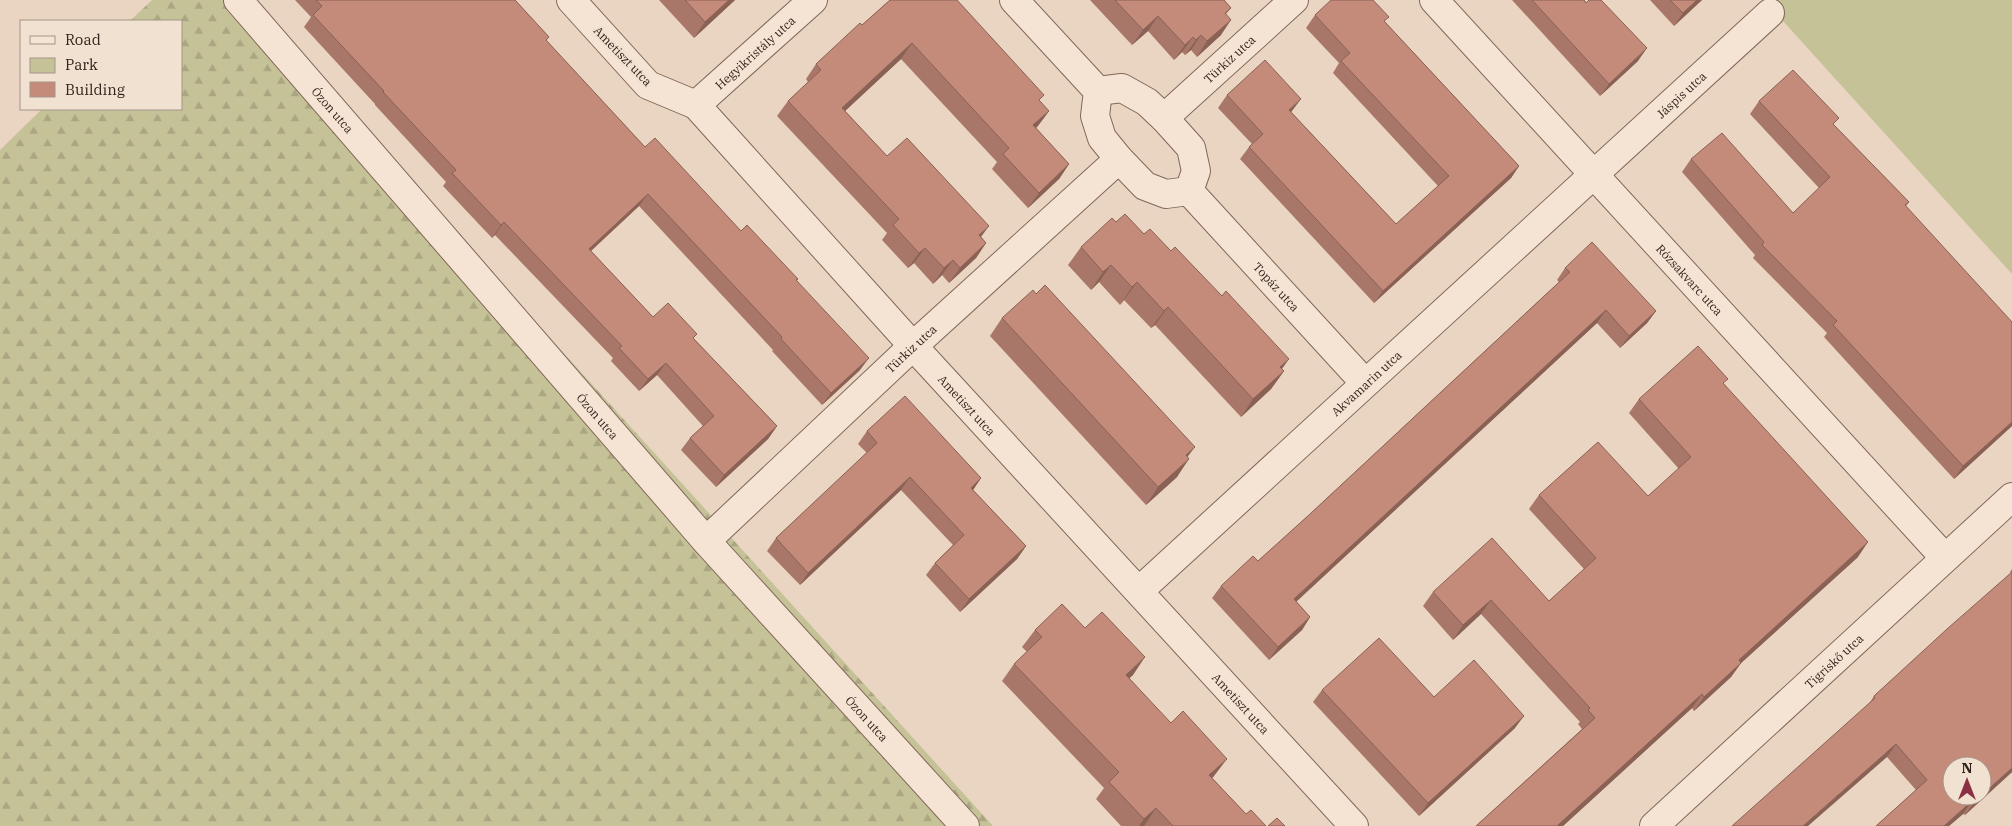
<svg xmlns="http://www.w3.org/2000/svg" width="2012" height="826" viewBox="0 0 2012 826" font-family="'IBM Plex Serif',serif">
  <defs>
    <pattern id="forest-firs" width="22" height="20" patternUnits="userSpaceOnUse" patternTransform="scale(1.25)"><rect width="22" height="20" fill="#c6c297"/><path d="M5 1l3.5 6h-7zM16 11l3.5 6h-7z" fill="#aba682"/></pattern>
  </defs>
  <rect width="100%" height="100%" fill="#e9d5c1"/>
  <!-- green -->
  <path fill="#c6c297" d="M1764 0H2012V274Z"/>
  <!-- forest -->
  <path fill="url(#forest-firs)" d="M152 0H243L993 826H0V150L42 109H181V21H130Z"/>
  <g fill="none" stroke-linecap="round" stroke-linejoin="round">
    <!-- street casing -->
    <g stroke="#81675a" stroke-width="30">
      <g id="street">
        <path id="s1" d="M238 0 706 541 965 826"/>
        <path id="s2" d="M571 0 648 85 696 105 913 346 1354 826"/>
        <path id="s3" d="M1014 0 1098 91 1095 116 1102 138 1119 159 1145 186 1166 194 1189 191 1365 383"/>
        <path id="s4" d="M1434 0 1945 558"/>
        <path d="M1098 91 1122 88 1147 102 1164 118 1191 148 1196 171 1189 191"/>
        <path id="s5" d="M696 105 813 0"/>
        <path id="s6" d="M1164 118 1294 0"/>
        <path id="s7" d="M706 541 913 346 1119 159"/>
        <path id="s8" d="M1139 591 1770 13"/>
        <path id="s9" d="M1654 826 2012 497"/>
      </g>
    </g>
    <!-- street -->
    <use href="#street" stroke="#f5e4d3" stroke-width="28"/>
  </g>
  <!-- wall -->
  <g fill="#a97769">
    <path d="M295 0H515L549 37 546 41 645 147 741 231 798 279 796 281 860 370 822 405 772 351 773 350 639 206 591 251 653 317 694 339 777 426 768 439 716 487 681 450 690 438 703 426 657 375 639 391 611 361 613 358 495 235 492 238 443 186 446 182 375 105V104L304 27 311 17Z"/>
    <path d="M659 0H735L694 38Z"/>
    <path d="M890 0 1040 102 1049 111 1036 128 1069 164 1059 179 1028 208 992 169 997 162 901 59 845 111 887 156 981 237 986 243 976 258 949 283 942 275 933 284 914 263 908 268 882 240 887 233 777 116 788 101 808 82 806 79 816 64 862 25Z"/>
    <path d="M1090 0H1224L1231 8 1226 14 1221 35 1197 57 1191 50 1185 55 1182 52 1174 60 1148 31 1132 45Z"/>
    <path d="M1512 0H1584L1638 61 1600 96Z"/>
    <path d="M1650 0H1702L1674 26Z"/>
    <path d="M1315 15 1385 22 1519 166 1511 178 1374 303 1240 159 1249 147 1252 144 1218 108 1227 95 1292 111 1291 112 1396 224 1438 186 1333 73 1339 63 1306 28Z"/>
    <path d="M1759 101 1834 125 1909 202 1906 206 2012 426 1954 479 1824 337 1827 333 1753 258 1755 255 1682 172 1691 159 1793 213 1819 188 1750 114Z"/>
    <path d="M1116 222 1144 234 1284 371 1271 389 1241 417 1155 325 1151 328 1124 300 1120 305 1099 282 1091 290 1068 265 1081 247Z"/>
    <path d="M1565 268 1656 311 1647 323 1620 348 1597 323 1296 602 1310 617 1302 630 1269 660 1212 598 1221 586 1258 561 1310 514 1559 282 1557 280Z"/>
    <path d="M1002 318 1187 457 1177 477 1146 505 990 336Z"/>
    <path d="M1724 384 1858 557 1741 663 1731 677 1694 711 1692 708 1563 826H1476L1582 729 1578 724 1580 722 1481 614 1453 640 1423 606 1433 592 1549 601 1584 569 1529 509 1539 495 1648 496 1679 469 1629 413 1639 399Z"/>
    <path d="M867 431 981 478 973 490 1026 546 1017 559 960 612 926 575 935 563 953 545 901 490 800 585 767 551 776 538 867 453 858 444Z"/>
    <path d="M2012 569V772L1965 815 1963 814 1949 826H1876L1916 790 1887 757 1869 704 1874 696 2011 573 2010 572Z"/>
    <path d="M1085 628 1133 675 1129 678 1214 776 1212 778 1246 814 1266 826H1121L1096 799 1104 788 1002 681 1014 664 1027 652 1022 647 1035 630Z"/>
    <path d="M1322 690 1434 697 1515 728 1419 816 1313 702Z"/>
  </g>
  <!-- shaded-wall -->
  <g fill="#896155">
    <path d="M729 0H735L694 38 705 22Z"/>
    <path d="M1697 0H1702L1674 26 1683 13Z"/>
    <path d="M1158 16 1148 31 1132 45 1143 30Z"/>
    <path d="M1231 20 1221 35 1197 57 1207 41Z"/>
    <path d="M1201 35 1191 50 1185 55 1196 40Z"/>
    <path d="M1193 37 1182 52 1174 60 1185 45Z"/>
    <path d="M912 43 901 59 831 124 842 108Z"/>
    <path d="M1647 48 1638 61 1600 96 1609 84Z"/>
    <path d="M1301 99 1292 111 1280 122 1289 110Z"/>
    <path d="M1049 111 1038 126 1022 141 1033 125Z"/>
    <path d="M1069 164 1059 179 1028 208 1039 193Z"/>
    <path d="M1519 166 1511 178 1374 303 1383 291Z"/>
    <path d="M648 194 639 206 580 261 589 249Z"/>
    <path d="M504 222 495 235 492 238 501 225Z"/>
    <path d="M989 226 978 241 979 235Z"/>
    <path d="M986 243 976 258 949 283 960 268Z"/>
    <path d="M925 248 914 263 908 268 919 253Z"/>
    <path d="M953 260 942 275 933 284 944 268Z"/>
    <path d="M1111 265 1099 282 1091 290 1103 272Z"/>
    <path d="M1137 282 1124 300 1120 305 1132 287Z"/>
    <path d="M1168 307 1155 325 1151 328 1164 311Z"/>
    <path d="M1606 310 1597 323 1285 612 1294 599Z"/>
    <path d="M1656 311 1647 323 1620 348 1629 336Z"/>
    <path d="M869 358 860 370 822 405 831 393Z"/>
    <path d="M1289 359 1277 376 1280 367Z"/>
    <path d="M666 363 657 375 639 391 648 379Z"/>
    <path d="M1284 371 1271 389 1241 417 1253 399Z"/>
    <path d="M2012 422V426L1954 479 1963 466Z"/>
    <path d="M777 426 768 439 716 487 724 475Z"/>
    <path d="M1195 447 1182 464 1186 455Z"/>
    <path d="M1189 459 1177 477 1146 505 1158 487Z"/>
    <path d="M910 477 901 490 800 585 808 573Z"/>
    <path d="M981 478 973 490 971 488Z"/>
    <path d="M1868 542 1858 557 1729 674 1739 660Z"/>
    <path d="M1026 546 1017 559 960 612 969 599Z"/>
    <path d="M1491 600 1481 614 1453 640 1463 625Z"/>
    <path d="M1310 617 1302 630 1269 660 1278 647Z"/>
    <path d="M1145 657 1133 675 1113 693 1126 675Z"/>
    <path d="M1741 663 1731 677 1694 711 1704 697Z"/>
    <path d="M1702 694 1692 708 1563 826H1557Z"/>
    <path d="M1524 716 1515 728 1419 816 1428 803Z"/>
    <path d="M1896 744 1887 757 1808 826H1803Z"/>
    <path d="M1227 759 1214 776 1197 793 1209 775Z"/>
    <path d="M2012 768V772L1965 815 1974 802 1981 796H1982V795Z"/>
    <path d="M1972 801 1963 814 1949 826H1944Z"/>
    <path d="M1156 808 1144 826H1139L1144 819Z"/>
  </g>
  <!-- building -->
  <g fill="#c48a7a" stroke="#896155">
    <path d="M316 0H515L549 37 546 40 645 147 655 138 741 231 747 225 798 279 796 280 869 358 831 393 781 339 782 337 648 194 589 249 653 317 668 303 697 334 693 338 777 426 724 475 690 438 714 416 666 363 648 379 619 348 622 346 504 222 501 225 452 173 456 170 383 92 384 91 313 15 322 6Z"/>
    <path d="M685 0H729L705 22Z"/>
    <path d="M890 0H957L1044 95 1039 100 1049 111 1033 125 1069 164 1039 193 1003 154 1009 148 912 43 842 108 887 156 907 138 989 226 979 235 986 243 960 268 953 260 944 268 925 248 919 253 893 225 899 219 788 101 821 70 816 64 860 23 862 25Z"/>
    <path d="M1115 0H1224L1231 8 1225 13 1231 20 1207 41 1201 35 1196 40 1193 37 1185 45 1158 16 1143 30Z"/>
    <path d="M1331 0H1373L1389 17 1384 21 1519 166 1383 291 1249 147 1263 134 1227 95 1265 60 1301 99 1289 110 1396 224 1449 176 1341 61 1350 53 1315 15Z"/>
    <path d="M1532 0H1584L1586 3 1589 0H1601L1647 48 1609 84Z"/>
    <path d="M1670 0H1697L1683 13Z"/>
    <path d="M1793 70 1839 118 1833 124 1909 202 1905 205 2012 322V422L1963 466 1833 325 1837 321 1762 245 1764 242 1691 159 1722 133 1793 213 1830 177 1759 101Z"/>
    <path d="M1125 214 1144 234 1150 229 1171 251 1175 247 1222 296 1226 291 1289 359 1280 367 1284 371 1253 399 1168 307 1164 311 1137 282 1132 287 1111 265 1103 272 1081 247 1112 218 1116 222Z"/>
    <path d="M1592 242 1656 311 1629 336 1606 310 1294 599 1310 617 1278 647 1221 586 1253 556 1258 561 1310 514 1570 272 1565 268Z"/>
    <path d="M1045 285 1195 447 1186 455 1189 459 1158 487 1002 318 1033 290 1036 294Z"/>
    <path d="M1698 346 1728 379 1723 383 1868 542 1739 660 1741 663 1704 697 1702 694 1557 826H1476L1595 718 1588 710 1590 708 1491 600 1463 625 1433 592 1492 538 1549 601 1596 558 1539 495 1598 442 1648 496 1691 457 1639 399Z"/>
    <path d="M905 396 981 478 971 488 1026 546 969 599 935 563 964 535 910 477 808 573 776 538 877 443 867 431Z"/>
    <path d="M2012 572V768L1982 795V766H1952V796H1981L1974 802 1972 801 1944 826H1876L1927 780 1896 744 1803 826H1732L1875 698 1874 696 1947 629Z"/>
    <path d="M1062 604 1085 628 1102 612 1145 657 1126 675 1171 723 1183 711 1227 759 1209 775 1246 814 1251 810 1266 826H1173L1156 808 1144 819 1109 782 1119 772 1014 664 1042 637 1035 630Z"/>
    <path d="M1379 638 1434 697 1474 660 1524 716 1428 803 1322 690Z"/>
    <path d="M1277 818 1285 826H1268Z"/>
  </g>
  <g text-anchor="middle" dominant-baseline="central" stroke-width="5" stroke-linejoin="round" paint-order="stroke">
    <!-- street labels -->
    <g font-size="12" fill="#32231d" stroke="#f1e1d0">
      <text stroke="none"><textPath href="#s5" startOffset="79">Hegyikristály utca</textPath></text>
      <text transform="translate(623 56) rotate(46)">Ametiszt utca</text>
      <text stroke="none"><textPath href="#s6" startOffset="88">Türkiz utca</textPath></text>
      <text stroke="none"><textPath href="#s8" startOffset="735">Jáspis utca</textPath></text>
      <text stroke="none"><textPath href="#s1" startOffset="145">Ózon utca</textPath></text>
      <text stroke="none"><textPath href="#s4" startOffset="379">Rózsakvarc utca</textPath></text>
      <text stroke="none"><textPath href="#s3" startOffset="412">Topáz utca</textPath></text>
      <text stroke="none"><textPath href="#s7" startOffset="281">Türkiz utca</textPath></text>
      <text stroke="none"><textPath href="#s8" startOffset="308">Akvamarin utca</textPath></text>
      <text stroke="none"><textPath href="#s2" startOffset="571">Ametiszt utca</textPath></text>
      <text stroke="none"><textPath href="#s1" startOffset="550">Ózon utca</textPath></text>
      <text stroke="none"><textPath href="#s9" startOffset="244">Tigriskő utca</textPath></text>
      <text stroke="none"><textPath href="#s2" startOffset="976">Ametiszt utca</textPath></text>
      <text stroke="none"><textPath href="#s1" startOffset="955">Ózon utca</textPath></text>
    </g>
  </g>
  <!-- legend -->
  <rect x="20" y="20" width="162" height="90" fill="#f1e1d0" stroke="#a59588"/>
  <rect x="30" y="36" width="25" height="8" fill="#f5e4d3" stroke="#a59588"/>
  <text x="65" y="45" font-size="15" fill="#32231d">Road</text>
  <rect x="30" y="58" width="25" height="15" fill="#c6c297" stroke="#a59588"/>
  <text x="65" y="70" font-size="15" fill="#32231d">Park</text>
  <rect x="30" y="82" width="25" height="15" fill="#c48a7a" stroke="#a59588"/>
  <text x="65" y="95" font-size="15" fill="#32231d">Building</text>
  <!-- north arrow -->
  <g transform="translate(1967 781)"><circle r="24" fill="#f1e1d0" stroke="#a59588"/>
  <path d="M0-4L9 19L0 12L-9 19Z" fill="#8b3043"/>
  <text y="-8" font-size="14" font-weight="bold" text-anchor="middle" fill="#32231d">N</text>
  </g>
</svg>
